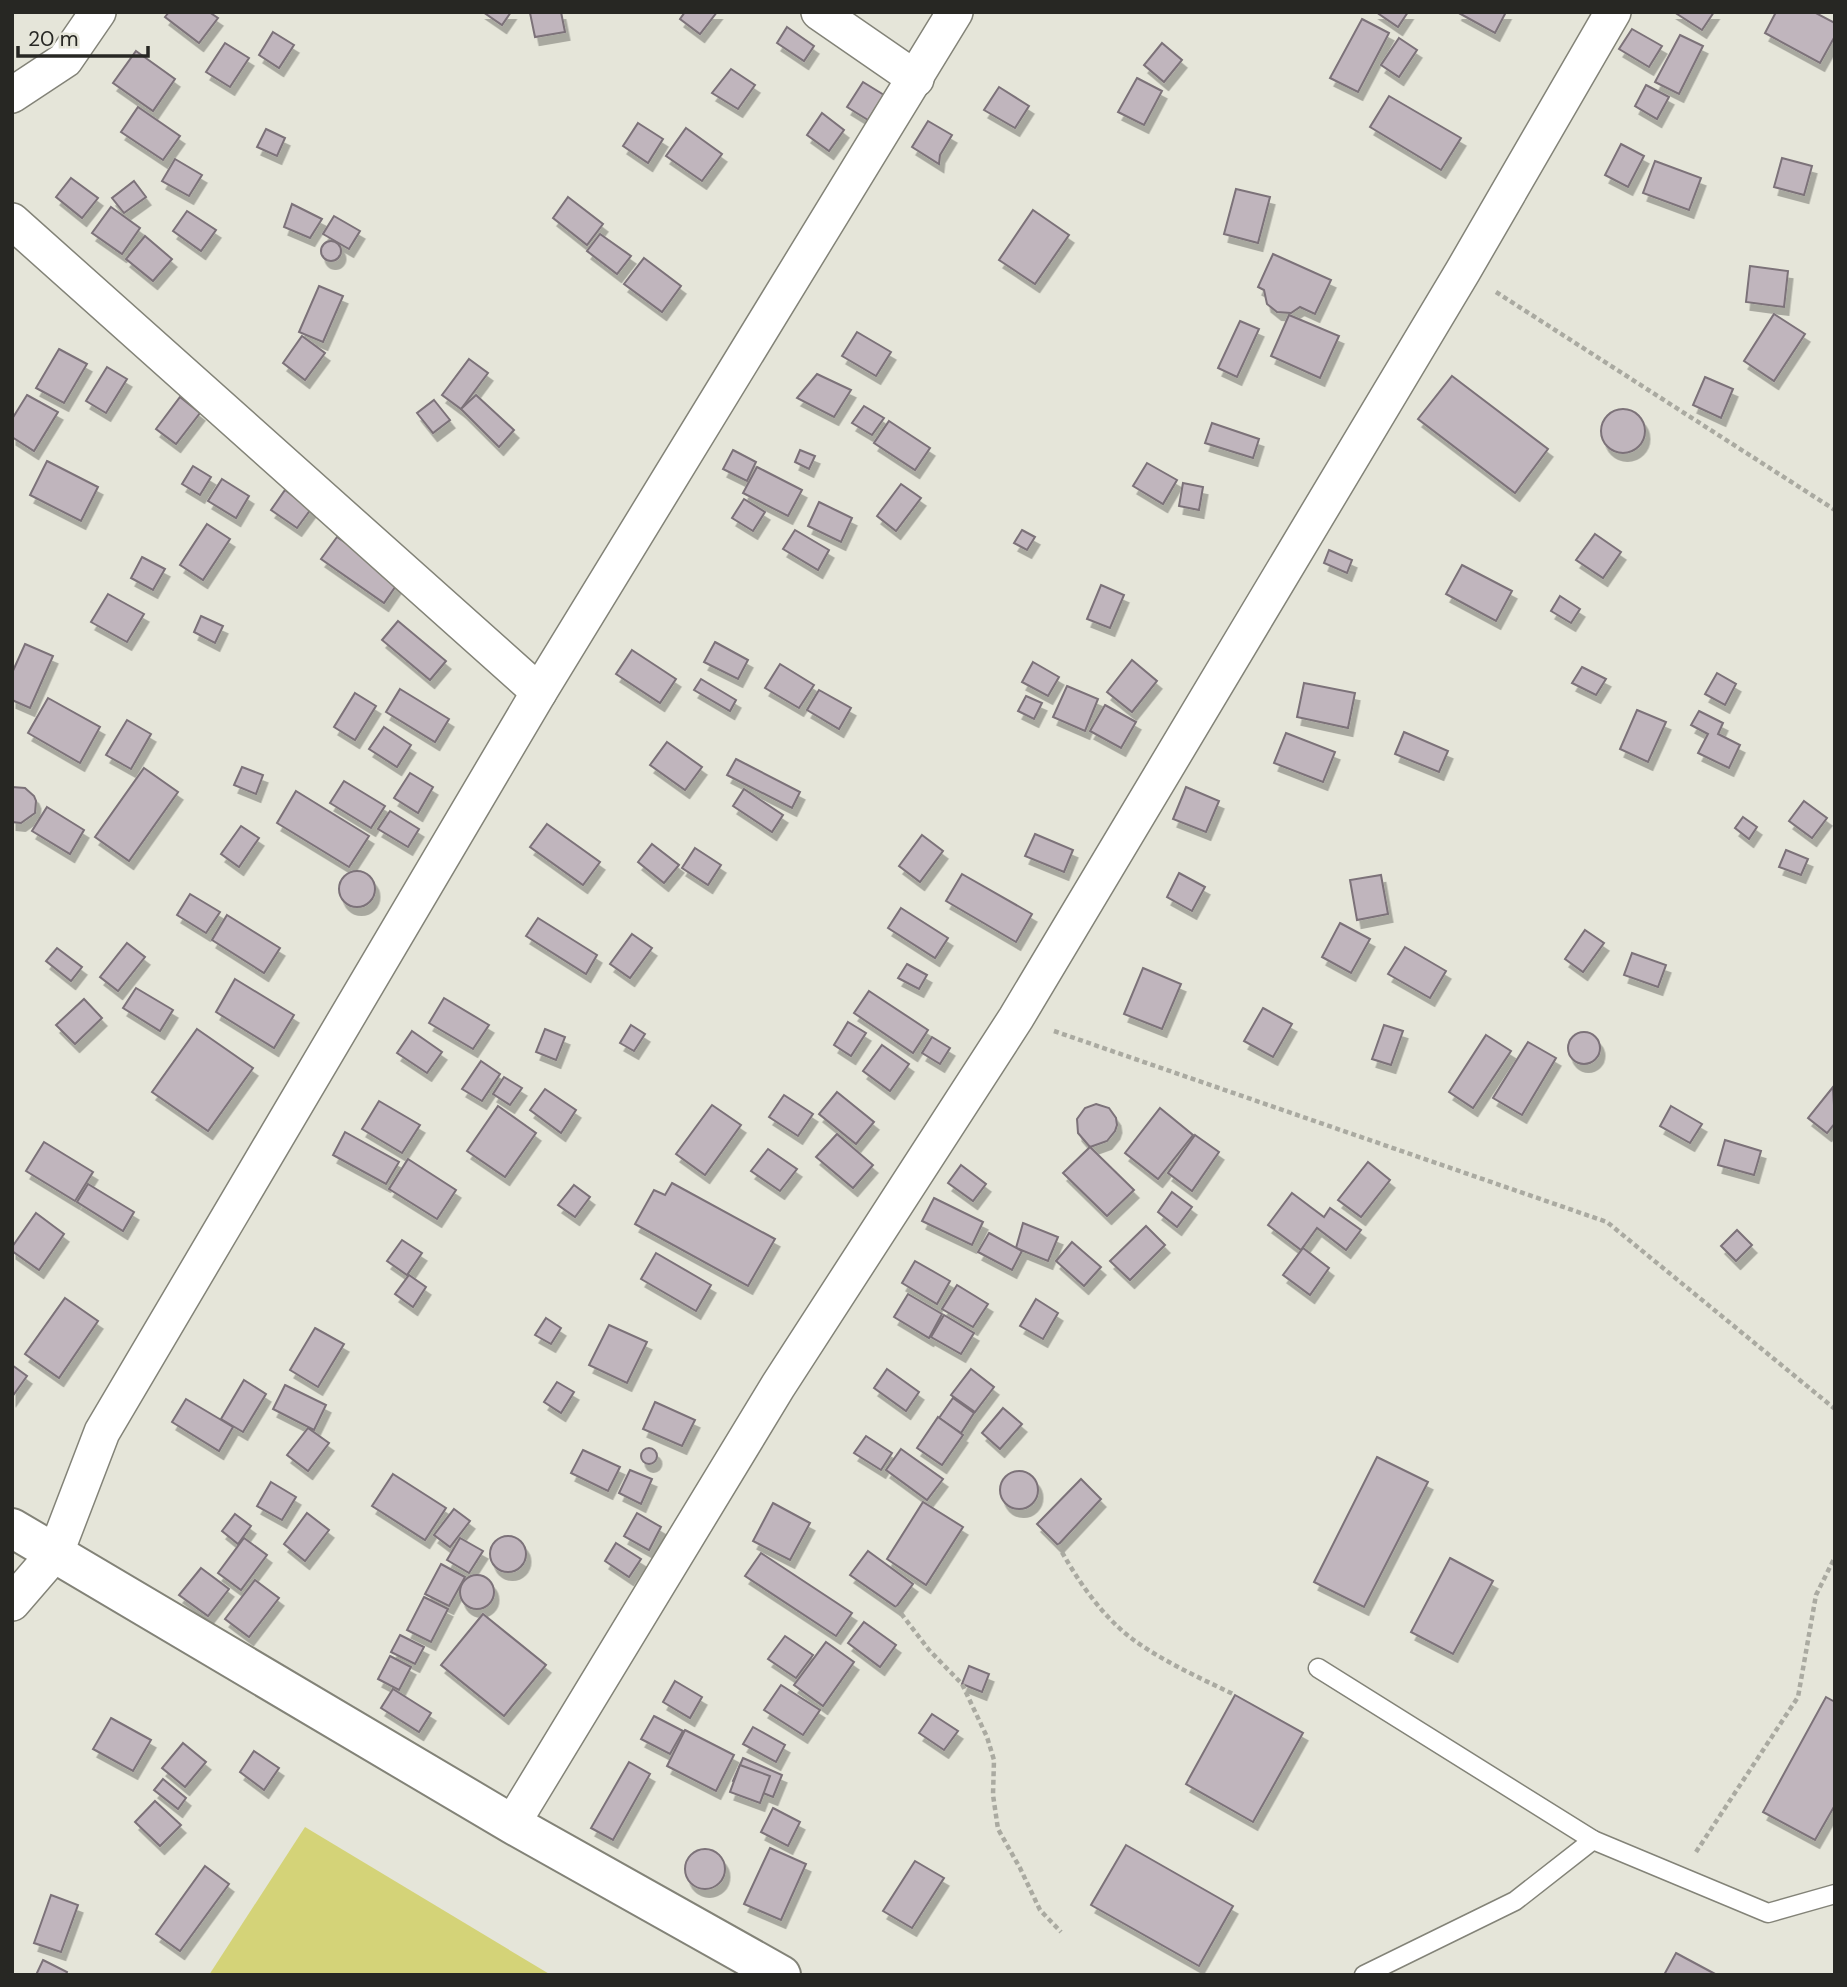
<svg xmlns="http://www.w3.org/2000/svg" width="1847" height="1987" viewBox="0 0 1847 1987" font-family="'DM Sans',sans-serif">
  <defs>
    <filter id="shadow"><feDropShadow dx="4.5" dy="8" stdDeviation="0" flood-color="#0004"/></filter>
  </defs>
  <rect width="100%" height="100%" fill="#e5e5d9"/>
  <!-- green -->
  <path fill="#d4d378" d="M305 1827 551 1975H209Z"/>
  <!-- building -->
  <g fill="#c0b5bd" stroke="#7c7279" stroke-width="2" filter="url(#shadow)">
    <path d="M169 12H209L218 18 199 43 165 17Z"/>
    <path d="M483 12H511L502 25Z"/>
    <path d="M561 12 565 32 535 37 530 13Z"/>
    <path d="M685 12H717L700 34 680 19Z"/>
    <path d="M1376 12H1408L1398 27Z"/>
    <path d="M1457 12H1506L1495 33Z"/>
    <path d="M1674 12H1714L1702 30Z"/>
    <path d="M1776 12H1814L1835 23V36L1820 63 1765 33Z"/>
    <path d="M1362 19 1389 33 1358 92 1330 78Z"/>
    <path d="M787 27 814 46 804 61 777 43Z"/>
    <path d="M1632 29 1662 46 1649 67 1619 49Z"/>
    <path d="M273 32 294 45 279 68 259 55Z"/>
    <path d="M1680 35 1703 46 1679 94 1655 82Z"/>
    <path d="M1399 38 1417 50 1399 77 1381 65Z"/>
    <path d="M225 43 249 58 230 87 206 72Z"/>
    <path d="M1162 43 1182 60 1164 82 1144 65Z"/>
    <path d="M136 51 175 79 153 111 113 83Z"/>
    <path d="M731 69 755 85 738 109 712 93Z"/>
    <path d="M1137 78 1162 91 1144 125 1118 112Z"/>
    <path d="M863 82 884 95 868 120 847 107Z"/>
    <path d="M1646 85 1669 97 1657 119 1635 106Z"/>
    <path d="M999 87 1029 106 1015 128 984 110Z"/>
    <path d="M1389 96 1461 138 1441 170 1370 127Z"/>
    <path d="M138 107 180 136 163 160 121 132Z"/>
    <path d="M822 113 844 130 829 151 807 135Z"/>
    <path d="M928 121 952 135 940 155 939 164 912 147Z"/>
    <path d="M638 123 663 139 648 163 623 146Z"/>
    <path d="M686 128 722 154 702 181 666 156Z"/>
    <path d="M266 129 285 138 277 156 257 147Z"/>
    <path d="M1621 144 1644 156 1628 187 1605 175Z"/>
    <path d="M1782 158 1812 166 1804 195 1774 187Z"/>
    <path d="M175 159 202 175 189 196 162 181Z"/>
    <path d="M1655 161 1701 178 1689 210 1643 193Z"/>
    <path d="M71 178 98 198 82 218 56 197Z"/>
    <path d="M134 181 146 197 124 213 112 198Z"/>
    <path d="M1236 189 1270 197 1258 243 1224 234Z"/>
    <path d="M568 197 603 224 587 245 553 218Z"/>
    <path d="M292 204 322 219 310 238 284 227Z"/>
    <path d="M111 207 140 228 122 254 92 233Z"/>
    <path d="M1033 210 1069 235 1035 284 999 260Z"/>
    <path d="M187 211 216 230 201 251 173 231Z"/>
    <path d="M334 216 360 231 349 249 323 234Z"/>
    <path d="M600 234 631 256 617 274 587 251Z"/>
    <path d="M145 236 172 259 153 281 126 259Z"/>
    <circle cx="331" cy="251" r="10"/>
    <path d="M1273 254 1331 280 1315 314 1300 307 1291 313 1277 312 1267 304 1264 290 1258 287Z"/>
    <path d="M644 258 681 286 662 312 624 284Z"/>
    <path d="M1750 266 1788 271 1784 307 1746 302Z"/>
    <path d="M319 286 343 296 323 342 299 332Z"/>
    <path d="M1774 314 1805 334 1774 381 1744 361Z"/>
    <path d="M1289 315 1339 336 1320 378 1271 356Z"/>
    <path d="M1240 321 1259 329 1237 377 1218 368Z"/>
    <path d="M857 332 891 352 876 376 842 356Z"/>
    <path d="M302 336 325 353 305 380 283 363Z"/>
    <path d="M59 349 87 364 64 403 36 388Z"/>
    <path d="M469 359 488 373 461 409 442 395Z"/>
    <path d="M107 367 127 379 106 413 86 401Z"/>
    <path d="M817 374 851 390 834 417 797 398Z"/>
    <path d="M1452 376 1548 449 1515 493 1418 419Z"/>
    <path d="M1705 377 1733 389 1721 418 1693 405Z"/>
    <path d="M27 395 58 412 34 451 12 437V419Z"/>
    <path d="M476 395 514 430 499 447 461 409Z"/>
    <path d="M180 397 200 413 176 444 156 429Z"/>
    <path d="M434 400 450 420 433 433 417 413Z"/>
    <path d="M864 406 884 418 872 435 852 423Z"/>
    <circle cx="1623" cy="431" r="22"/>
    <path d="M889 421 930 448 915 470 874 443Z"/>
    <path d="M1212 423 1259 439 1253 458 1205 443Z"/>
    <path d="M733 450 756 462 747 481 723 469Z"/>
    <path d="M800 450 815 456 809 469 795 462Z"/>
    <path d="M47 461 98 487 81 521 30 495Z"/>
    <path d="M1147 463 1177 480 1163 504 1133 486Z"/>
    <path d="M193 466 211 477 200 495 182 484Z"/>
    <path d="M757 467 802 490 788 516 743 493Z"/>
    <path d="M222 479 249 496 236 518 208 501Z"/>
    <path d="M1183 483 1203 487 1199 510 1179 506Z"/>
    <path d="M901 484 921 498 896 531 877 516Z"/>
    <path d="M285 490 311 509 297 528 271 510Z"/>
    <path d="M744 499 765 512 753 531 732 518Z"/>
    <path d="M819 502 852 518 841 542 808 526Z"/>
    <path d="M207 524 230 539 203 580 180 565Z"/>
    <path d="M795 530 829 550 818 570 783 549Z"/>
    <path d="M1022 530 1035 537 1027 550 1014 543Z"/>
    <path d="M1595 534 1621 552 1603 578 1576 560Z"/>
    <path d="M337 537 400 580 384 603 321 559Z"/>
    <path d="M1329 550 1352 560 1347 573 1324 563Z"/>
    <path d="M142 557 165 569 153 590 131 578Z"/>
    <path d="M1462 565 1512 591 1496 621 1446 594Z"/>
    <path d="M1101 585 1124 595 1110 628 1087 619Z"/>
    <path d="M108 594 144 614 127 642 91 622Z"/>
    <path d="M1560 596 1580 609 1571 623 1551 611Z"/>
    <path d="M201 616 223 626 215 643 194 632Z"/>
    <path d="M398 621 446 661 430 680 382 640Z"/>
    <path d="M715 642 748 660 738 679 704 662Z"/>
    <path d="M25 644 53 656 30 708 12 700V673Z"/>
    <path d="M632 650 676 679 660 703 616 674Z"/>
    <path d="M1132 660 1157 681 1132 712 1107 692Z"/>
    <path d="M1033 662 1059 677 1048 696 1022 682Z"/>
    <path d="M780 664 814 685 799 708 765 688Z"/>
    <path d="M1582 667 1606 679 1596 695 1572 683Z"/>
    <path d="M1717 673 1736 684 1725 705 1705 694Z"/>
    <path d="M701 679 736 700 730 711 694 690Z"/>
    <path d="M1304 683 1355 693 1348 728 1297 717Z"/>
    <path d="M1067 686 1098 699 1085 731 1053 717Z"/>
    <path d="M400 689 449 719 435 742 386 712Z"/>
    <path d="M819 690 851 708 839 729 807 710Z"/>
    <path d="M355 693 376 706 355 740 334 727Z"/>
    <path d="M1026 696 1042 703 1034 719 1018 711Z"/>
    <path d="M48 698 100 727 80 763 28 733Z"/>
    <path d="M1105 705 1136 722 1121 748 1090 731Z"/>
    <path d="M1637 710 1666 722 1648 762 1620 749Z"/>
    <path d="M1699 711 1723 723 1718 734 1740 745 1729 768 1698 753 1708 734 1691 725Z"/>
    <path d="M127 720 151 734 131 769 106 755Z"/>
    <path d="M384 727 411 745 397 767 369 749Z"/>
    <path d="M1404 732 1448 751 1439 772 1395 754Z"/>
    <path d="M1286 733 1335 752 1323 782 1274 763Z"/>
    <path d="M667 742 702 767 685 790 650 765Z"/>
    <path d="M736 759 800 792 792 808 727 775Z"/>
    <path d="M242 767 263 775 256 794 234 785Z"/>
    <path d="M144 768 178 792 129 861 95 837Z"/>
    <path d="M410 773 433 787 418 813 394 798Z"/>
    <path d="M344 781 385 806 371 828 330 803Z"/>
    <path d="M12 787 25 788 34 796 36 801 35 813 21 823 12 822Z"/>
    <path d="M1186 787 1219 801 1206 832 1173 819Z"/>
    <path d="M744 789 783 815 772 832 733 806Z"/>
    <path d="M296 791 369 836 349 867 277 823Z"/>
    <path d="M1804 801 1827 818 1812 838 1789 821Z"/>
    <path d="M47 807 84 830 70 854 32 831Z"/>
    <path d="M390 811 419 829 408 847 378 829Z"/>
    <path d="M1743 817 1757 827 1749 839 1735 828Z"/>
    <path d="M547 824 600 862 583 885 530 847Z"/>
    <path d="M241 826 259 838 239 867 221 854Z"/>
    <path d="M1035 834 1073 850 1064 872 1025 856Z"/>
    <path d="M922 835 943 851 920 882 899 866Z"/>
    <path d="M652 844 679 865 664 883 638 862Z"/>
    <path d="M695 848 721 865 708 885 682 868Z"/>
    <path d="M1786 850 1808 859 1801 875 1779 867Z"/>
    <circle cx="357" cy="889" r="18"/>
    <path d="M1179 873 1205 887 1192 911 1167 897Z"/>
    <path d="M962 874 1032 914 1016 942 946 901Z"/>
    <path d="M1381 875 1388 914 1357 920 1350 880Z"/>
    <path d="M190 894 220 912 206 933 177 915Z"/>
    <path d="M901 908 948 938 935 958 888 928Z"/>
    <path d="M227 915 280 948 264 973 212 940Z"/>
    <path d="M538 918 597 955 586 974 526 936Z"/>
    <path d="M1340 923 1370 939 1351 973 1322 957Z"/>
    <path d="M1585 930 1604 943 1583 972 1565 959Z"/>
    <path d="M632 934 652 948 630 978 610 964Z"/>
    <path d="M127 943 145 957 118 991 100 977Z"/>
    <path d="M1405 947 1446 971 1430 998 1388 974Z"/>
    <path d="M57 948 82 967 71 981 46 961Z"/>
    <path d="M1632 953 1666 965 1658 987 1624 975Z"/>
    <path d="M907 964 927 975 919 989 898 978Z"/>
    <path d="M1143 968 1181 984 1162 1029 1124 1014Z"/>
    <path d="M235 979 294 1015 274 1048 216 1012Z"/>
    <path d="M136 988 173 1010 160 1031 123 1008Z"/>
    <path d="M869 991 928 1030 913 1053 854 1013Z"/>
    <path d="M444 998 489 1025 473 1049 429 1023Z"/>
    <path d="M84 999 102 1018 75 1044 56 1025Z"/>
    <path d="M1263 1008 1292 1024 1273 1057 1244 1041Z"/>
    <path d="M848 1022 866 1033 851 1056 834 1045Z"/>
    <path d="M631 1025 645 1034 634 1051 620 1043Z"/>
    <path d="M1384 1025 1403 1031 1391 1065 1372 1059Z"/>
    <path d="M197 1029 253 1068 208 1131 152 1092Z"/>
    <path d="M545 1029 565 1037 556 1060 536 1052Z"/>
    <path d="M412 1031 442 1052 427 1073 397 1053Z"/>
    <circle cx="1584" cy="1048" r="16"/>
    <path d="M1486 1035 1511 1051 1473 1108 1449 1092Z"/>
    <path d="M932 1037 950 1048 940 1064 922 1053Z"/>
    <path d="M1528 1042 1556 1058 1522 1115 1493 1098Z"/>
    <path d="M882 1045 909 1064 890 1091 863 1071Z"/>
    <path d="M481 1061 500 1074 482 1101 462 1089Z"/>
    <path d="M504 1077 522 1088 510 1105 493 1094Z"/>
    <path d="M1833 1087 1835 1123 1827 1133 1808 1118Z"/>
    <path d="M545 1089 576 1110 561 1133 530 1110Z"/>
    <path d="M837 1092 874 1122 856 1144 819 1114Z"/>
    <path d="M784 1095 813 1114 798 1136 769 1117Z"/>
    <path d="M379 1101 420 1125 402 1153 362 1129Z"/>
    <path d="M1096 1104 1109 1108 1116 1118 1117 1125 1115 1131 1107 1141 1090 1147 1078 1133 1077 1119 1085 1108Z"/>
    <path d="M712 1105 741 1125 705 1175 676 1154Z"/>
    <path d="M498 1106 536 1133 505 1177 467 1151Z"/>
    <path d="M1671 1106 1702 1124 1690 1143 1660 1126Z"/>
    <path d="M1160 1108 1193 1135 1158 1179 1125 1153Z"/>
    <path d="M345 1132 399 1162 386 1184 333 1155Z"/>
    <path d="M837 1134 873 1165 853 1188 816 1157Z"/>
    <path d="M1195 1135 1219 1152 1192 1191 1168 1173Z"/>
    <path d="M1725 1140 1761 1151 1754 1175 1718 1165Z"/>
    <path d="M44 1142 93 1172 75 1201 26 1171Z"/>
    <path d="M1090 1147 1134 1190 1107 1216 1063 1173Z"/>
    <path d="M768 1149 797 1169 780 1191 751 1171Z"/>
    <path d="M408 1159 456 1190 437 1219 389 1189Z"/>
    <path d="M1368 1162 1390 1180 1361 1217 1338 1200Z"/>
    <path d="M961 1165 986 1184 973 1201 948 1183Z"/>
    <path d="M672 1183 775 1239 748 1286 635 1224 654 1190 665 1195Z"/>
    <path d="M88 1184 134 1212 123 1231 77 1202Z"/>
    <path d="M574 1185 590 1197 575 1217 558 1205Z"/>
    <path d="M1172 1192 1192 1207 1177 1227 1158 1212Z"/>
    <path d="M1292 1193 1324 1217 1330 1208 1361 1230 1346 1250 1317 1228 1301 1250 1268 1225Z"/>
    <path d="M934 1198 983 1222 972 1245 922 1221Z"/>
    <path d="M36 1213 64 1234 39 1270 12 1251V1247Z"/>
    <path d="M1023 1223 1058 1237 1048 1261 1016 1248Z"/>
    <path d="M1146 1226 1165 1245 1130 1280 1110 1261Z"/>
    <path d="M1737 1230 1752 1245 1736 1261 1721 1246Z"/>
    <path d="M989 1233 1022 1251 1012 1270 978 1252Z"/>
    <path d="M402 1240 422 1253 407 1275 387 1261Z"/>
    <path d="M1072 1242 1101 1267 1084 1286 1056 1261Z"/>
    <path d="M1303 1248 1329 1268 1310 1295 1283 1275Z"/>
    <path d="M656 1253 711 1285 696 1311 641 1279Z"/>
    <path d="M915 1261 950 1281 937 1304 902 1283Z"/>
    <path d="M409 1275 426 1287 413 1307 395 1294Z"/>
    <path d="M957 1285 988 1304 973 1327 942 1309Z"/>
    <path d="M908 1294 942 1314 929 1338 894 1317Z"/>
    <path d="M65 1298 98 1321 59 1378 25 1354Z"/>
    <path d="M1036 1299 1058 1313 1043 1339 1020 1326Z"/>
    <path d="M944 1315 974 1333 961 1354 931 1337Z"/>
    <path d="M546 1318 561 1328 551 1344 535 1335Z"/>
    <path d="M609 1325 647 1342 627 1383 589 1365Z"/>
    <path d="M315 1328 344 1344 318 1387 290 1370Z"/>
    <path d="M12 1365 27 1376 12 1397Z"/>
    <path d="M887 1369 919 1392 906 1411 874 1388Z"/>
    <path d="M971 1369 994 1387 975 1412 951 1395Z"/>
    <path d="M244 1380 266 1394 243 1432 221 1419Z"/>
    <path d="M557 1382 574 1392 561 1413 544 1402Z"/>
    <path d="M285 1385 326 1405 314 1430 273 1409Z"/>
    <path d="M953 1398 974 1413 961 1433 939 1418Z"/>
    <path d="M186 1399 233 1427 219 1451 172 1422Z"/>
    <path d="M655 1402 695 1420 682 1446 643 1429Z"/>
    <path d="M1003 1408 1022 1424 1000 1449 982 1433Z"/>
    <path d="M938 1417 963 1435 942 1465 917 1448Z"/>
    <path d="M308 1428 329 1443 308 1471 287 1455Z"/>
    <path d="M866 1436 892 1453 881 1470 854 1453Z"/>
    <circle cx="649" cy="1456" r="8"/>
    <path d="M901 1449 943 1479 927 1500 886 1470Z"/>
    <path d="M583 1450 620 1467 608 1491 571 1473Z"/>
    <path d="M1377 1457 1428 1482 1364 1607 1314 1582Z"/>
    <path d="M630 1470 652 1479 641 1504 619 1493Z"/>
    <circle cx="1019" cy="1490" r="19"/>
    <path d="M393 1474 446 1508 425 1540 372 1506Z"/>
    <path d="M1081 1479 1101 1499 1058 1545 1037 1524Z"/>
    <path d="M271 1482 296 1497 282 1520 257 1506Z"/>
    <path d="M923 1502 963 1527 926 1585 887 1559Z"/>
    <path d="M773 1503 810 1523 790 1560 753 1541Z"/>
    <path d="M454 1509 470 1521 450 1547 434 1535Z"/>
    <path d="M307 1513 329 1530 305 1561 284 1544Z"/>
    <path d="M637 1513 661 1527 649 1550 624 1536Z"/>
    <path d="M235 1514 251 1526 238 1544 222 1531Z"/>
    <circle cx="508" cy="1554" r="18"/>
    <path d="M244 1538 267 1555 241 1590 218 1573Z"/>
    <path d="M460 1538 483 1551 469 1573 447 1560Z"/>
    <path d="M616 1543 641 1559 629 1577 605 1561Z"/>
    <path d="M868 1551 913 1584 896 1607 850 1575Z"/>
    <path d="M761 1553 852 1613 836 1636 745 1576Z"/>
    <path d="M1450 1558 1493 1581 1453 1654 1411 1632Z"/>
    <path d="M441 1564 465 1577 449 1606 425 1594Z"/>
    <path d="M201 1568 229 1589 208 1616 179 1595Z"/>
    <circle cx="477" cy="1592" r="17"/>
    <path d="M255 1580 279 1598 249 1637 225 1619Z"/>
    <path d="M424 1597 448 1609 431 1642 407 1630Z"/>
    <path d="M483 1614 546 1665 504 1716 441 1665Z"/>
    <path d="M864 1622 896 1645 880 1667 848 1643Z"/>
    <path d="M400 1635 424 1647 415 1664 391 1652Z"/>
    <path d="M785 1636 813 1655 796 1678 768 1659Z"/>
    <path d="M826 1642 854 1662 823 1706 794 1685Z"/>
    <path d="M390 1656 411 1667 399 1690 378 1679Z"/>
    <path d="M969 1666 989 1674 982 1692 962 1684Z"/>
    <path d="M675 1681 702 1697 690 1718 663 1702Z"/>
    <path d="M781 1685 820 1710 803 1735 764 1710Z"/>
    <path d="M393 1689 431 1713 419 1732 381 1708Z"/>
    <path d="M1235 1695 1303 1733 1253 1822 1186 1784Z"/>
    <path d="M1826 1697 1835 1702V1805L1815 1840 1763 1812Z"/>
    <path d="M932 1714 958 1731 944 1750 919 1733Z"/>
    <path d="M654 1716 683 1731 670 1754 641 1739Z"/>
    <path d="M111 1718 151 1740 133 1771 93 1749Z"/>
    <path d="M753 1727 785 1745 776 1762 743 1744Z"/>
    <path d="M685 1730 734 1755 716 1791 667 1766Z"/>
    <path d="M183 1743 206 1762 185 1787 162 1768Z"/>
    <path d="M254 1751 279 1768 264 1790 240 1772Z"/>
    <path d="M743 1758 782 1775 773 1797 733 1781Z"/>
    <path d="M629 1762 650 1774 613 1840 591 1828Z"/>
    <path d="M740 1765 770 1776 760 1803 730 1792Z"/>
    <path d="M163 1779 186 1798 178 1809 154 1790Z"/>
    <path d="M155 1801 181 1825 160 1846 135 1822Z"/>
    <path d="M773 1808 800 1822 788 1846 761 1832Z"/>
    <path d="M1126 1845 1233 1906 1199 1966 1091 1905Z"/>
    <path d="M770 1848 806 1864 781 1920 744 1904Z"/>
    <circle cx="705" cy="1869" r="20"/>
    <path d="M915 1861 944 1878 912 1928 883 1911Z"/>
    <path d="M205 1866 229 1884 180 1951 156 1934Z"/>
    <path d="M51 1895 78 1905 61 1952 34 1943Z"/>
    <path d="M1676 1953 1717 1975H1664Z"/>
    <path d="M43 1960 67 1972 66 1975H36Z"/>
  </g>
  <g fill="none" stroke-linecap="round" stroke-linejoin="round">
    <!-- service casing -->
    <g stroke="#838378" stroke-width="21">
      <g id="service">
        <path d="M1318 1668 1593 1840 1768 1913 1835 1894"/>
        <path d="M1364 1975 1515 1901 1593 1840"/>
      </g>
    </g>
    <!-- minor casing -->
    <g stroke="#838378" stroke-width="38">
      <g id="minor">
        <path d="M819 12 916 79"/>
        <path d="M12 95 65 60 98 12"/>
        <path d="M12 221 539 692"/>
        <path d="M12 1603 56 1552 102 1432 539 692 955 12"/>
        <path d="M512 1824 778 1386 1016 1018 1463 271 1613 12"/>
      </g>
    </g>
    <!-- trunk casing -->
    <g stroke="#838378" stroke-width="42">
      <path id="trunk" d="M12 1528 512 1824 781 1975"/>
    </g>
    <!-- path -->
    <g stroke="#aaaaa1" stroke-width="4.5" stroke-dasharray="5 3.5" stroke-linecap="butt">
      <path d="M1496 292 1835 510"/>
      <path d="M1054 1031 1607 1222 1835 1409"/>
      <path d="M1058 1545C1076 1578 1100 1614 1131 1638 1162 1661 1200 1678 1235 1695"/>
      <path d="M896 1607 929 1650 962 1684 987 1737 994 1760 993 1795 998 1829 1020 1868 1040 1910 1061 1932"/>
      <path d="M1696 1852 1798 1697 1816 1595 1835 1557"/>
    </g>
    <!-- service -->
    <use href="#service" stroke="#fff" stroke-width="18"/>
    <!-- minor -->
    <use href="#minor" stroke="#fff" stroke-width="35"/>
    <!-- trunk -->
    <use href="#trunk" stroke="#fff" stroke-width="38"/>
  </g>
  <!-- border -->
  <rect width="1847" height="1987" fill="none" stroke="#272723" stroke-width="28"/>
  <!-- scale -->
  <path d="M18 46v10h130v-10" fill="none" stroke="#272723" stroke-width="3.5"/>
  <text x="28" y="46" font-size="21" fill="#272723" stroke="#e5e5d9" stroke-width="5" paint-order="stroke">20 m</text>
</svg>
